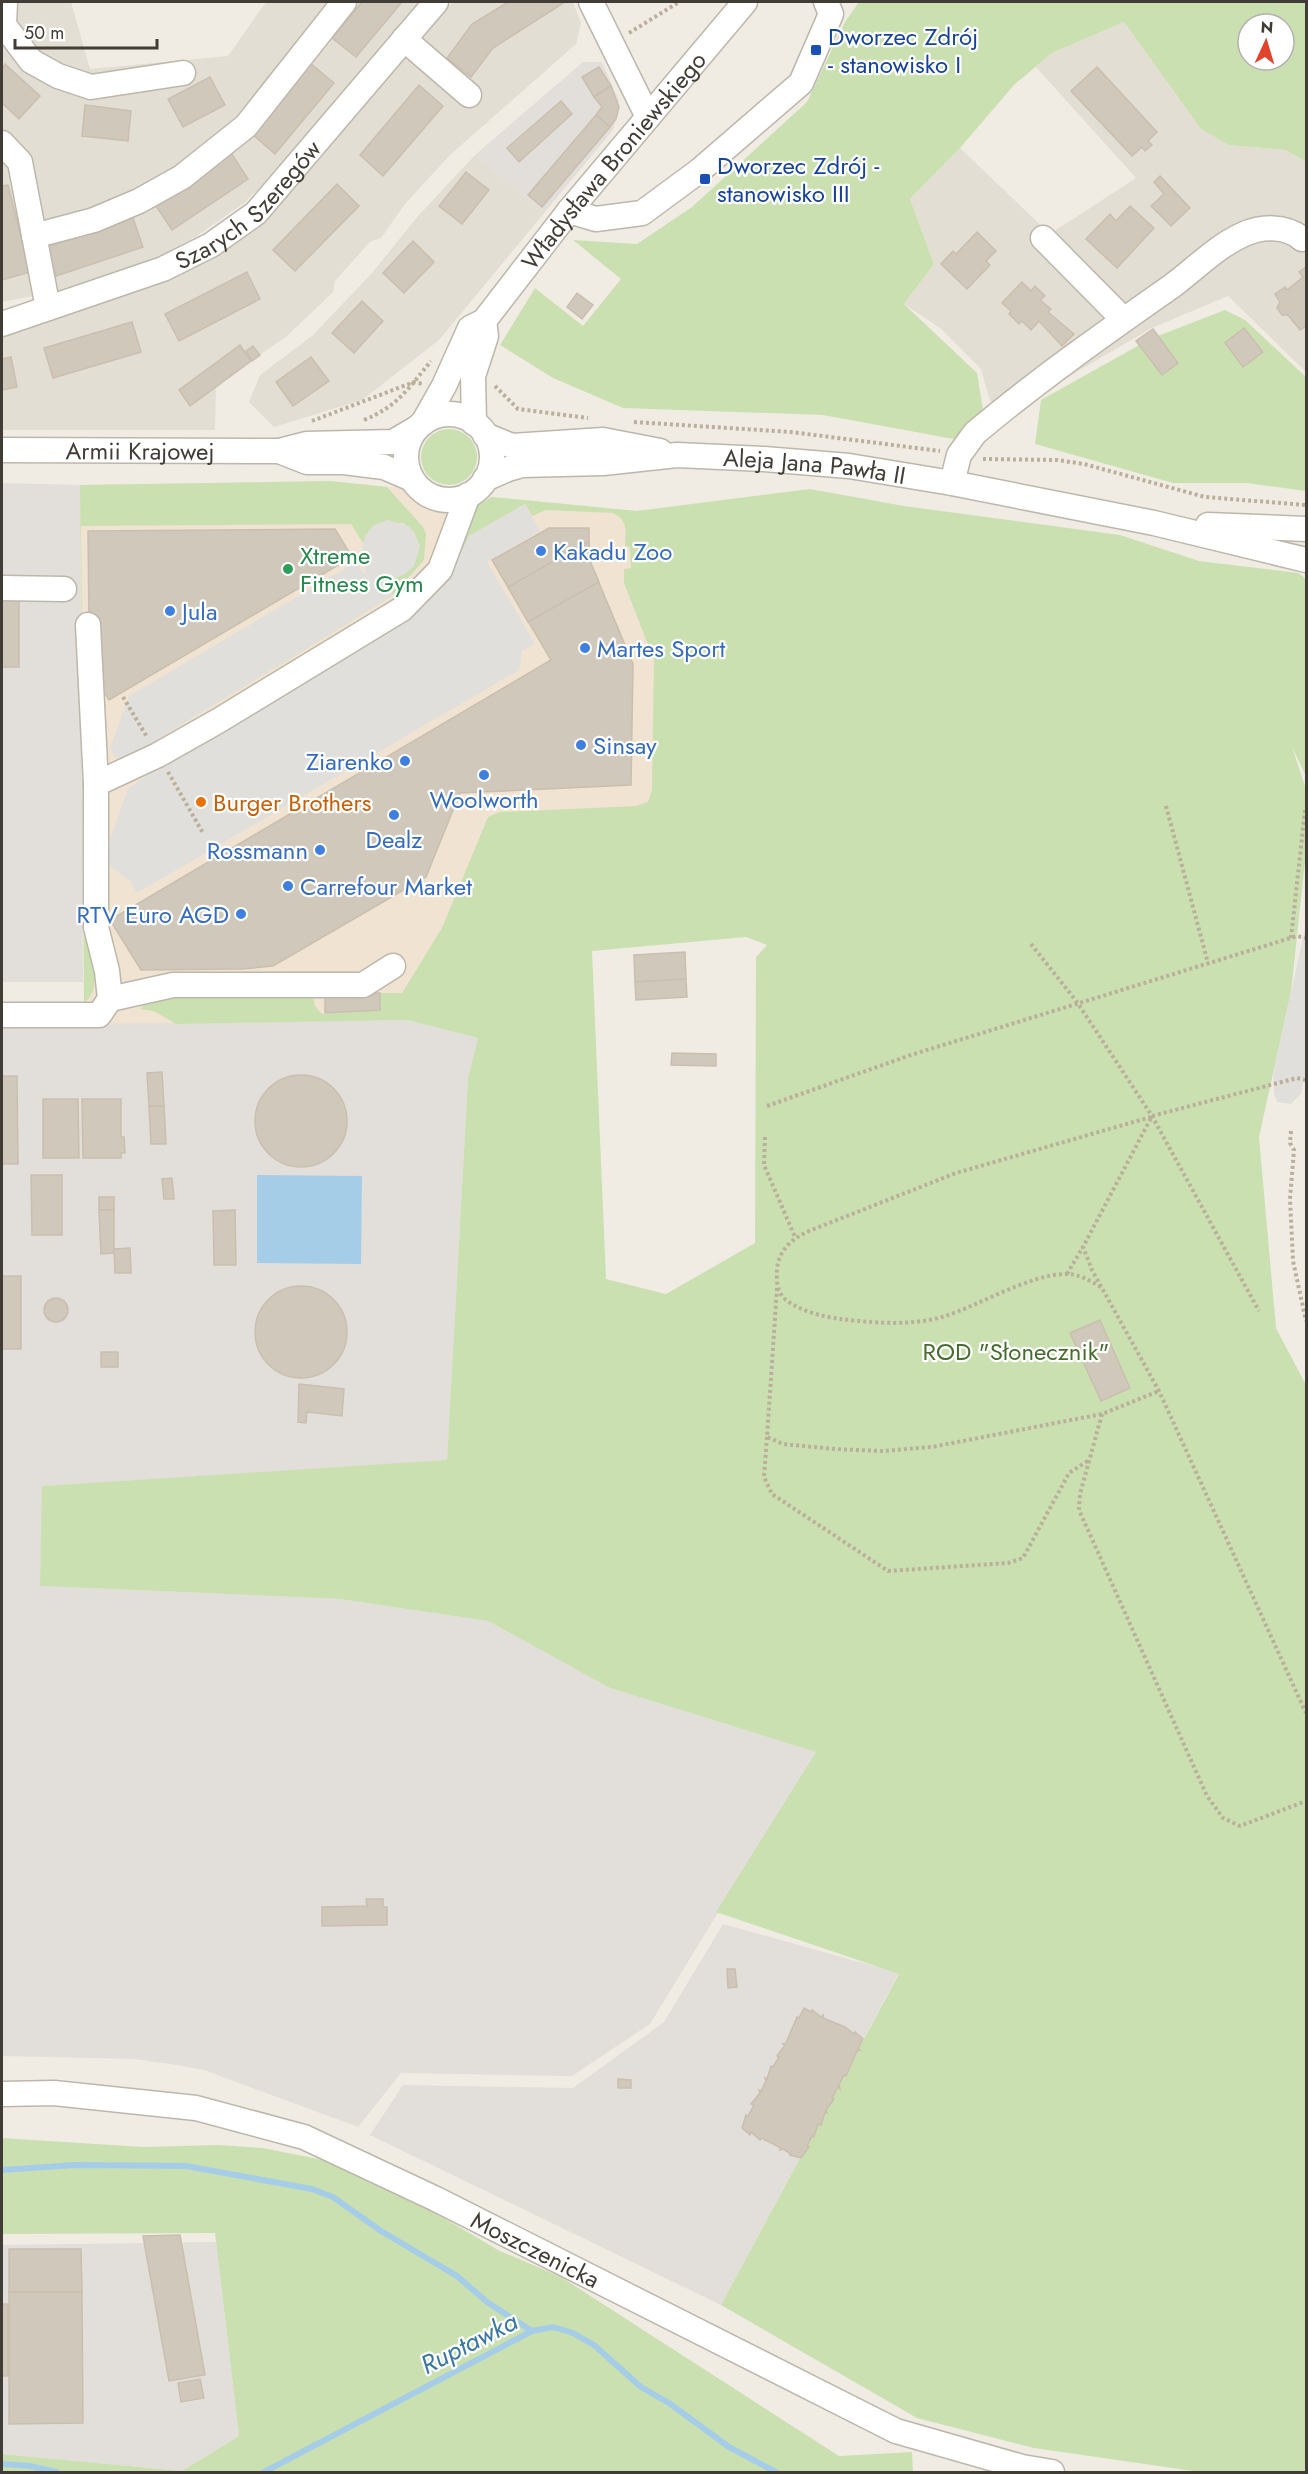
<svg xmlns="http://www.w3.org/2000/svg" width="1308" height="2474" viewBox="0 0 1308 2474" font-family="Jost,sans-serif">
  <rect width="100%" height="100%" fill="#f0ece4"/>
  <!-- residential -->
  <g fill="#e3ded3">
    <path d="M2 2H71L90 69 228 56 266 2H422L281 167 244 203 197 236 149 262 58 291 2 302Z"/>
    <path d="M458 2H573L581 23 576 44 450 155 405 204 381 238 370 242 335 281 333 292 287 336 216 386 215 430H2V336L175 276 250 231 305 176 451 4Z"/>
    <path d="M1124 22 1201 129 1229 145 1286 150 1306 162V372L1228 296 1152 328 1042 392 999 403 990 401 981 369 940 328 904 304 934 264 910 199 960 148 1050 234 1136 178 1036 67 1052 53Z"/>
    <path d="M475 155 545 212 439 340 362 400 274 427 249 402 260 375 312 336 372 273 418 216Z"/>
  </g>
  <!-- commercial -->
  <path fill="#f0e3d1" d="M330 481 637 511 667 657 665 817 418 999 367 1022 82 1025 84 1001 80 485Z"/>
  <!-- industrial -->
  <g fill="#e2ded9">
    <path d="M583 62H602L619 101 613 130 545 212 475 155Z"/>
    <path d="M2 483 80 485 83 982H2Z"/>
    <path d="M407 1020 478 1038 468 1078 447 1461 43 1486 40 1586 340 1599 488 1621 610 1688 816 1752 650 2024 572 2076 401 2073 358 2127 204 2070 177 2065 135 2059 2 2056V1025Z"/>
    <path d="M723 1924 899 1973 721 2305 370 2135 403 2085 573 2088 664 2022Z"/>
    <path d="M216 2242 239 2436 182 2471 2 2454V2245Z"/>
  </g>
  <!-- green -->
  <g fill="#cbe0b1" fill-rule="evenodd">
    <path d="M859 2H1306V162L1286 150 1229 145 1201 129 1124 22 1052 53 1014 85 960 148 910 199 934 264 904 304 977 373 983 410 959 440 823 415 623 408 553 378 500 345 535 288 583 326 621 279 573 240 637 244 692 207 807 102 845 22ZM1248 24H1284V60H1248Z"/>
    <path d="M1225 310 1245 320 1306 377V491L1247 483H1173L1035 444 1041 400 1150 339Z"/>
    <circle cx="449" cy="457" r="28"/>
    <path d="M330 481 387 487 423 527 426 534 424 560 393 595 231 695 392 594 385 582 400 576 414 532 403 523 373 526 363 543 351 524 81 526 84 925C89 944 105 991 84 1002L80 485Z"/>
    <path d="M810 489 904 506 1120 535 1199 561 1298 573 1306 579V776L1292 747 1306 789V852L1291 992 1259 1137 1276 1328 1306 1385V2472H1200L1034 2448 917 2418 721 2305 899 1974 716 1912 816 1752 610 1688 488 1621 340 1599 40 1586 42 1486 447 1460 468 1078 478 1038 407 1020 176 1024 154 1011 140 1009 146 1003 164 996 313 997 315 1006 322 1014 379 1010 380 993H402L442 928 488 817 500 812 636 806 648 802 652 790 654 660 624 583V569L631 568 630 547 625 546C626 532 628 520 613 513L546 510 532 516 525 504 469 536 473 599 395 630C418 614 443 593 455 567 463 551 461 521 472 509 477 504 486 501 492 497L637 511ZM746 937 767 945 756 957 755 1243 666 1294 606 1279 592 951Z"/>
    <path d="M2 2138 143 2147 218 2145 263 2148 328 2161 400 2192 498 2250 561 2277 839 2456 912 2452 913 2472H2V2454L182 2471 239 2436 215 2233 2 2234Z"/>
  </g>
  <!-- parking -->
  <g fill="#e1dfdc">
    <path d="M525 504 540 531 487 562 535 644 522 651 519 670 137 893 130 881 108 865 110 839 128 789 167 761 407 621 445 585 469 536Z"/>
    <path d="M387 520 408 526 414 532 420 546 414 566 405 574 385 582 393 595 127 758 121 759 114 756 110 748 129 696 356 562 363 573 366 572 362 550 365 536 373 526Z"/>
    <path d="M1306 924V1069L1301 1094 1291 1104 1277 1102 1274 1094 1273 1074Z"/>
  </g>
  <!-- water -->
  <path fill="#a6cde7" d="M257 1175 362 1176 361 1264 257 1263Z"/>
  <g fill="none" stroke-linecap="round" stroke-linejoin="round">
    <!-- stream -->
    <g stroke="#a6cde7" stroke-width="6">
      <path d="M2 2170 75 2165 186 2166 312 2189 333 2197 381 2231 457 2276 487 2302 532 2331"/>
      <path d="M2 2464 30 2466 57 2472"/>
      <path d="M264 2472 532 2331 553 2327 573 2333 594 2345 641 2387 669 2403 729 2447 776 2472"/>
    </g>
  </g>
  <!-- building -->
  <g fill="#d0c8bb" stroke="#cabfaf" stroke-width="1.5">
    <path d="M362 2H402L356 57 332 38Z"/>
    <path d="M508 2H565L493 48 471 77 447 58 472 24Z"/>
    <path d="M310 63 334 83 275 154 252 134Z"/>
    <path d="M5 64 40 96 19 119 2 103V69Z"/>
    <path d="M599 67 611 86 594 97 582 77Z"/>
    <path d="M1097 67 1157 132 1148 141 1152 145 1145 151 1142 147 1132 156 1071 91Z"/>
    <path d="M210 77 225 105 183 127 168 99Z"/>
    <path d="M419 85 443 106 383 176 360 155Z"/>
    <path d="M611 86 619 107 616 119 610 127 596 115 602 107 594 97Z"/>
    <path d="M561 101 572 114 519 162 507 148Z"/>
    <path d="M85 105 131 111 128 141 82 136Z"/>
    <path d="M596 115 610 127 542 207 528 195Z"/>
    <path d="M231 153 248 179 172 230 154 203Z"/>
    <path d="M466 172 489 190 462 224 439 206Z"/>
    <path d="M1160 176 1190 208 1171 226 1151 206 1164 194 1154 182Z"/>
    <path d="M337 184 359 206 295 271 273 250Z"/>
    <path d="M8 185 30 272 2 280V186Z"/>
    <path d="M1130 206 1154 228 1117 268 1086 239 1110 214 1116 221Z"/>
    <path d="M133 218 143 247 56 276 46 247Z"/>
    <path d="M977 232 996 251 986 261 990 265 967 289 941 264 953 251 956 254Z"/>
    <path d="M413 241 434 262 404 293 383 273Z"/>
    <path d="M1306 267V326L1300 330 1288 315H1282L1277 308 1280 302 1275 294 1285 287 1287 290 1303 277 1299 272Z"/>
    <path d="M247 272 260 299 179 341 165 314Z"/>
    <path d="M1022 282 1031 291 1035 286 1045 296 1040 300 1051 309 1048 312 1074 334 1062 346 1039 321 1031 330 1022 321 1019 324 1009 314 1011 311 1002 303Z"/>
    <path d="M577 293 593 305 582 319 567 307Z"/>
    <path d="M362 301 383 321 354 353 332 333Z"/>
    <path d="M132 322 141 352 53 378 44 348Z"/>
    <path d="M1244 328 1263 352 1243 367 1225 343Z"/>
    <path d="M1153 329 1178 363 1162 375 1136 341Z"/>
    <path d="M240 345 251 361 190 406 179 390Z"/>
    <path d="M253 346 260 355 252 361 246 351Z"/>
    <path d="M11 357 17 387 2 390V359Z"/>
    <path d="M311 357 329 381 293 406 276 382Z"/>
    <path d="M549 528H589V559L633 664 631 785 460 793 426 877 273 966 242 969 141 970 110 920 551 660 492 560Z"/>
    <path d="M335 529 352 557 109 700 97 680 89 619 88 531Z"/>
    <path d="M589 541V559L599 582 528 622 508 587Z"/>
    <rect x="2" y="597" width="17" height="70"/>
    <path d="M685 952 686 979 635 982 634 955Z"/>
    <path d="M686 979 687 997 636 1000 635 982Z"/>
    <path d="M325 993H380V1010L325 1013Z"/>
    <path d="M672 1053 716 1054V1066L671 1065Z"/>
    <path d="M162 1072 164 1106H149L147 1073Z"/>
    <circle cx="301" cy="1121" r="46"/>
    <path d="M2 1076H17L18 1164H2Z"/>
    <path d="M43 1099H78L79 1158H43Z"/>
    <path d="M82 1099H121V1137H124L125 1153H121V1158H83Z"/>
    <path d="M149 1106H164L166 1144H151Z"/>
    <path d="M31 1175H62V1235H32Z"/>
    <path d="M172 1178 174 1199H164L162 1179Z"/>
    <rect x="99" y="1197" width="15" height="13"/>
    <path d="M99 1210H114V1253L101 1254Z"/>
    <path d="M235 1210 236 1265H214L213 1211Z"/>
    <path d="M130 1248 131 1273H115L114 1249Z"/>
    <rect x="2" y="1276" width="19" height="73"/>
    <circle cx="301" cy="1332" r="46"/>
    <circle cx="56" cy="1310" r="12"/>
    <path d="M1100 1320 1130 1388 1101 1401 1070 1333Z"/>
    <rect x="101" y="1352" width="17" height="15"/>
    <path d="M299 1384 344 1389 342 1416 307 1412 306 1423 298 1422Z"/>
    <path d="M366 1899H383V1907H387V1925L322 1926V1907L367 1906Z"/>
    <path d="M727 1969H735L737 1987 728 1988Z"/>
    <path d="M804 2008 811 2012 812 2010 821 2017 823 2015V2018L845 2027 854 2034 855 2032 863 2039 858 2049 860 2050 857 2051 846 2076 844 2075 839 2085 840 2089 838 2087 832 2098 834 2099 826 2110 827 2113 825 2112 821 2125 818 2124 814 2137 812 2136 807 2146 809 2147 801 2158 790 2155 791 2154 783 2149 780 2150 781 2148 761 2138 760 2140 751 2132 750 2135 742 2128 746 2115 748 2116 754 2105 751 2104 760 2093 759 2090 761 2091 766 2081 765 2078 767 2079 771 2066 773 2067 779 2057 777 2056 785 2045 783 2044 786 2043 797 2017 799 2018Z"/>
    <path d="M618 2079 631 2080V2088H618Z"/>
    <path d="M180 2235 205 2375 169 2381 143 2236Z"/>
    <path d="M9 2249H81L82 2292H9Z"/>
    <path d="M9 2292H82L83 2423 9 2424Z"/>
    <rect x="2" y="2304" width="6" height="72"/>
    <path d="M200 2379 204 2398 181 2402 178 2383Z"/>
  </g>
  <g fill="none" stroke-linecap="round" stroke-linejoin="round">
    <!-- minor casing -->
    <g stroke="#bdb7ab" stroke-width="27">
      <g id="minor">
        <path d="M5 2 4 25 31 61 58 76 91 87 183 73"/>
        <path d="M591 2 648 117"/>
        <path d="M404 39 469 95"/>
        <path d="M2 143 20 162 48 308"/>
        <path d="M569 211 596 219 642 213 699 171 801 83 831 14 826 2"/>
        <path d="M34 236 94 220 139 201 182 177 246 126 344 2"/>
        <path d="M1043 238 1122 318"/>
        <path id="s1" d="M2 324 163 269 211 245 256 213 436 2"/>
        <circle cx="449" cy="457" r="43"/>
        <path id="s2" d="M423 423 444 386 470 328 484 321 569 211 745 2"/>
        <path d="M474 423 473 376 486 336 484 321"/>
        <path d="M485 435 512 446 603 440 660 451"/>
        <path id="s3" d="M2 450 279 451 306 444 393 442 417 428"/>
        <path d="M279 451 307 462H344L384 467 412 479"/>
        <path id="s4" d="M485 479 508 469 522 465 603 463 677 455 764 459 849 466 952 483 1154 523 1306 560"/>
        <path d="M952 483 959 455 975 433C1038 380 1105 333 1172 286 1195 269 1216 247 1242 235 1261 226 1286 225 1302 239"/>
        <path d="M1208 525 1306 529"/>
        <path d="M2 588 64 589"/>
        <path d="M96 784 158 755 218 721 402 609 440 570 468 495"/>
        <path d="M110 999 173 985H363L393 966"/>
        <path d="M2 1015H99L110 999 107 971 96 927V784L88 625"/>
        <path id="s5" d="M2 2094 54 2093 196 2108 304 2137 436 2199 896 2431 1022 2467 1052 2472"/>
      </g>
    </g>
    <!-- path -->
    <g stroke="#baaf9b" stroke-width="4" stroke-dasharray="3 3" stroke-linecap="butt">
      <path d="M629 33 679 2"/>
      <path d="M495 386 518 409 588 418"/>
      <path d="M364 420C398 406 408 389 431 361"/>
      <path d="M312 421 414 382 423 384"/>
      <path d="M634 422 791 432 940 451"/>
      <path d="M983 459 1057 460 1084 464 1205 497 1306 505"/>
      <path d="M123 697 147 737"/>
      <path d="M168 772 203 833"/>
      <path d="M1166 806 1208 963"/>
      <path d="M1291 938 1305 810"/>
      <path d="M1031 944 1077 1002 1152 1116 1259 1311"/>
      <path d="M1306 1080 1297 1078 1152 1116 1083 1247 1092 1270 1159 1391 1306 1713"/>
      <path d="M767 1106 914 1054 1297 936 1306 938"/>
      <path d="M1291 1131 1290 1143 1294 1150 1290 1199 1293 1261 1306 1321"/>
      <path d="M765 1137 764 1165 795 1237"/>
      <path d="M1067 1274 1083 1247"/>
      <path d="M1101 1287C1090 1281 1080 1274 1067 1274 1029 1274 979 1306 942 1317 910 1326 874 1323 841 1319 824 1317 800 1311 786 1300 780 1295 777 1287 777 1279 775 1255 787 1241 809 1231L956 1173 1151 1117"/>
      <path d="M777 1288 767 1437 783 1444 835 1449 882 1451 932 1447 1102 1414 1159 1391"/>
      <path d="M1102 1414 1080 1494 1079 1510 1207 1796 1223 1818 1240 1826 1306 1801"/>
      <path d="M767 1437 764 1477 772 1494 888 1571 1008 1563 1023 1558 1069 1473 1089 1460"/>
    </g>
    <!-- minor -->
    <use href="#minor" stroke="#fff" stroke-width="24"/>
  </g>
  <!-- markers -->
  <g fill="#1a4fb4" stroke="#fff" stroke-width="2">
    <rect x="810" y="44" width="12" height="12" rx="3"/>
    <rect x="699" y="173" width="12" height="12" rx="3"/>
  </g>
  <g fill="#3f7fe0" stroke="#fff" stroke-width="2">
    <circle cx="541" cy="551" r="6"/>
    <circle cx="170" cy="611" r="6"/>
    <circle cx="585" cy="648" r="6"/>
    <circle cx="581" cy="745" r="6"/>
    <circle cx="405" cy="761" r="6"/>
    <circle cx="484" cy="775" r="6"/>
    <circle cx="394" cy="815" r="6"/>
    <circle cx="320" cy="850" r="6"/>
    <circle cx="288" cy="886" r="6"/>
    <circle cx="241" cy="914" r="6"/>
  </g>
  <circle fill="#2e9e5b" stroke="#fff" stroke-width="2" cx="288" cy="569" r="6"/>
  <circle fill="#e8710a" stroke="#fff" stroke-width="2" cx="201" cy="802" r="6"/>
  <g text-anchor="middle" dominant-baseline="central" stroke-width="4.5" stroke-linejoin="round" paint-order="stroke">
    <!-- transit labels -->
    <g font-size="24" fill="#164399" stroke="#fff" text-anchor="start">
      <text x="828" y="36">Dworzec Zdrój<tspan x="828" dy="28">- stanowisko I</tspan></text>
      <text x="717" y="165">Dworzec Zdrój -<tspan x="717" dy="28">stanowisko III</tspan></text>
    </g>
    <!-- street labels -->
    <g font-size="24" fill="#413c35" stroke="#fff">
      <text stroke="none"><textPath href="#s2" startOffset="328">Władysława Broniewskiego</textPath></text>
      <text stroke="none"><textPath href="#s1" startOffset="278">Szarych Szeregów</textPath></text>
      <text stroke="none"><textPath href="#s3" startOffset="138">Armii Krajowej</textPath></text>
      <text stroke="none"><textPath href="#s4" startOffset="333">Aleja Jana Pawła II</textPath></text>
      <text stroke="none"><textPath href="#s5" startOffset="564">Moszczenicka</textPath></text>
    </g>
    <!-- shop labels -->
    <g font-size="24" fill="#366cbe" stroke="#fff" text-anchor="start">
      <text x="553" y="551">Kakadu Zoo</text>
      <text x="182" y="611">Jula</text>
      <text x="597" y="648">Martes Sport</text>
      <text x="593" y="745">Sinsay</text>
      <text x="393" y="761" text-anchor="end">Ziarenko</text>
      <text x="484" y="799" text-anchor="middle">Woolworth</text>
      <text x="394" y="839" text-anchor="middle">Dealz</text>
      <text x="308" y="850" text-anchor="end">Rossmann</text>
      <text x="300" y="886">Carrefour Market</text>
      <text x="229" y="914" text-anchor="end">RTV Euro AGD</text>
    </g>
    <!-- leisure labels -->
    <g font-size="24" fill="#27864d" stroke="#fff" text-anchor="start">
      <text x="300" y="555">Xtreme<tspan x="300" dy="28">Fitness Gym</tspan></text>
    </g>
    <!-- food labels -->
    <g font-size="24" fill="#c56008" stroke="#fff" text-anchor="start">
      <text x="213" y="802">Burger Brothers</text>
    </g>
    <!-- park labels -->
    <g font-size="24" fill="#476c2f" stroke="#fff">
      <text x="1016" y="1351">ROD "Słonecznik"</text>
    </g>
    <!-- water labels -->
    <g font-size="26" font-style="italic" fill="#3b77a0" stroke="#fff">
      <text transform="translate(469 2343) rotate(-27)">Ruptawka</text>
    </g>
  </g>
  <!-- border -->
  <rect width="1308" height="2474" fill="none" stroke="#413c35" stroke-width="6"/>
  <!-- north arrow -->
  <g transform="translate(1266 42) rotate(4)"><circle r="28" fill="#ffffff" stroke="#b3b1ae" stroke-width="1.5"/>
  <path d="M0-4.5L10 22L0 15L-10 22Z" fill="#e1442a"/>
  <text y="-9" font-size="16" font-weight="bold" text-anchor="middle" fill="#413c35">N</text>
  </g>
  <!-- scale -->
  <path d="M15 39v9h142v-9" fill="none" stroke="#413c35" stroke-width="3"/>
  <text x="24" y="39" font-size="18" fill="#413c35" stroke="#ffffff" stroke-width="4.5" paint-order="stroke">50 m</text>
</svg>
